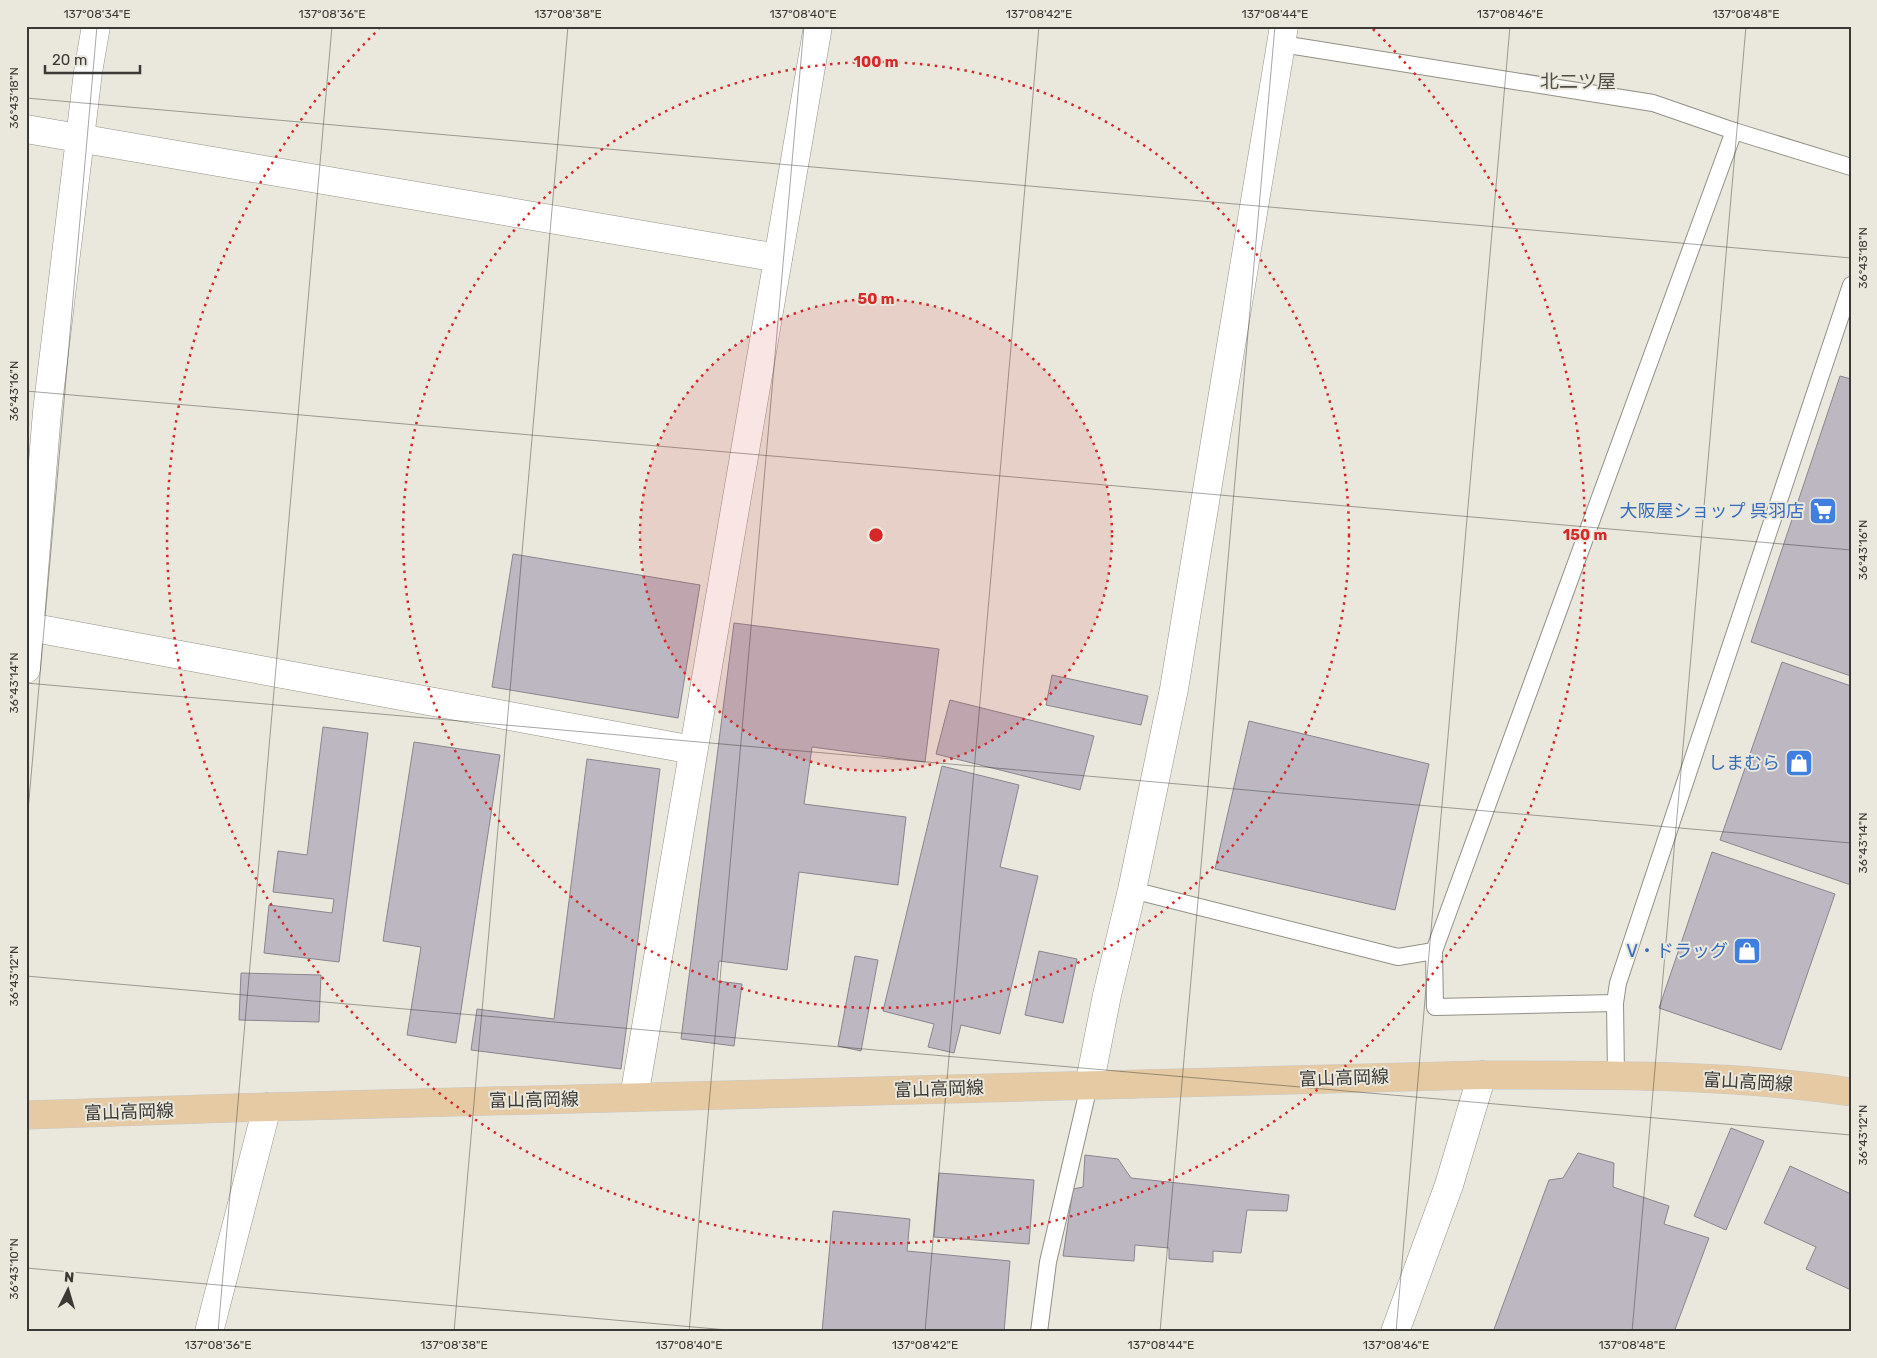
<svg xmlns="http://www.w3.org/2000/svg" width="1877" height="1358" viewBox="0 0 1877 1358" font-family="Rubik,'Noto Sans JP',sans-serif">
  <rect width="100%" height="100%" fill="#eae8dd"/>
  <!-- building -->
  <g fill="#bcb7c1" stroke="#8a858e">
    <path d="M1840 376 1851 379V676L1751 642Z"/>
    <path d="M513 554 700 585 678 718 492 687Z"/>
    <path d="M734 623 939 649 925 762 812 747 804 804 906 817 898 885 799 872 787 970 719 961 717 981 742 984 734 1046 681 1039Z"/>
    <path d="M1782 662 1851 686V885L1720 840Z"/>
    <path d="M1052 675 1148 696 1141 725 1046 705Z"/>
    <path d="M950 700 1094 736 1080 790 936 754Z"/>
    <path d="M1249 721 1429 764 1395 910 1215 869Z"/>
    <path d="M323 727 368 733 339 962 264 953 269 905 332 913 334 899 273 892 278 851 307 855Z"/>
    <path d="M414 742 500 755 456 1043 407 1035 421 947 383 941Z"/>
    <path d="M587 759 660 769 621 1069 471 1050 477 1009 554 1019Z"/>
    <path d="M942 766 1019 785 1000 867 1038 876 1000 1034 961 1025 954 1053 928 1047 934 1024 883 1011Z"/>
    <path d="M1712 852 1835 894 1781 1050 1659 1008Z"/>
    <path d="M1039 951 1077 959 1063 1023 1025 1015Z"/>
    <path d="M855 956 878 960 861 1051 838 1046Z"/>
    <path d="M241 973 321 975 319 1022 239 1020Z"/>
    <path d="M1731 1128 1764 1141 1726 1230 1694 1216Z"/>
    <path d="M1578 1153 1614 1163 1613 1187 1669 1206 1664 1224 1709 1238 1674 1332H1493L1549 1180 1563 1178Z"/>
    <path d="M1085 1155 1118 1159 1131 1178 1289 1195 1287 1211 1247 1210 1241 1253 1213 1251V1262L1169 1259V1248L1135 1245 1134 1261 1063 1256 1073 1189 1083 1187Z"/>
    <path d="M1790 1166 1851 1194V1290L1806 1269 1816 1247 1764 1223Z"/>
    <path d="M939 1173 1034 1180 1029 1244 934 1237Z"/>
    <path d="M833 1211 910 1219 907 1251 1010 1261 1004 1332H914L887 1330V1332H822Z"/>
  </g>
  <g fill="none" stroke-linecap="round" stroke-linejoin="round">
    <!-- lane casing -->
    <g stroke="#929086" stroke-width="18">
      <g id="lane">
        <path d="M1282 44 1653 103 1734 131 1851 167"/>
        <path d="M1734 131 1434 951 1435 1007 1615 1003 1618 983 1851 285"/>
        <path d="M1132 890 1398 957 1434 951"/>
        <path d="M1615 1003 1616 1075"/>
        <path d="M1039 1332 1048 1262 1089 1086"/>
      </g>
    </g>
    <!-- street casing -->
    <g stroke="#929086" stroke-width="29">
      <g id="street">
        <path d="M26 129 778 258"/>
        <path d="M29 627 693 750"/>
        <path d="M26 669 47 412 88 72 96 26"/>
        <path d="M1089 1086 1107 995 1132 890 1174 689 1284 26"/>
        <path d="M634 1097 818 26"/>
        <path d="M209 1332 267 1107"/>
        <path d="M1395 1332 1449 1185 1482 1075"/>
      </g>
    </g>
    <!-- primary casing -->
    <g stroke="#c8c8c6" stroke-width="29">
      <path id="primary" d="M26 1115 267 1107 1482 1075C1605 1075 1729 1074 1851 1092"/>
    </g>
    <!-- lane -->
    <use href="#lane" stroke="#fff" stroke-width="16"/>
    <!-- street -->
    <use href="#street" stroke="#fff" stroke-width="28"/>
    <!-- primary -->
    <use href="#primary" stroke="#e6caa3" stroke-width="28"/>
  </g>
  <!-- ticks -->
  <path fill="none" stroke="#3a3935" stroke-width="1" stroke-opacity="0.45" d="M26 98 1851 258M26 391 1851 550M26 683 1851 843M26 834 97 26M26 976 1851 1135M26 1268 750 1332M218 1332 332 26M454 1332 568 26M689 1332 804 26M925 1332 1039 26M1160 1332 1275 26M1396 1332 1510 26M1632 1332 1746 26"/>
  <!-- distance rings -->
  <circle cx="876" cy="535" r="236" fill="#d62828" fill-opacity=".12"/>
  <g fill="none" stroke="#d62828" stroke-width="2.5" stroke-dasharray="2.5 5">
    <circle cx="876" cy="535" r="236"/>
    <circle cx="876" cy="535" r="473"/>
    <path d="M1373 29A709 709 0 1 1 379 29"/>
  </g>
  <!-- icons -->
  <defs>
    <g id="supermarket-square" transform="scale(1.4375)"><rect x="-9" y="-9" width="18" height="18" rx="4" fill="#3f7fe0" stroke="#eae8dd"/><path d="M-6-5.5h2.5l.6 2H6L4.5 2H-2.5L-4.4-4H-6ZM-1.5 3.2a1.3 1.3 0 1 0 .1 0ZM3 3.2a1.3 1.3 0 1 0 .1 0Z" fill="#fff"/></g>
    <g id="shop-square" transform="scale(1.4375)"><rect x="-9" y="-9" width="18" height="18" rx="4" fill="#3f7fe0" stroke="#eae8dd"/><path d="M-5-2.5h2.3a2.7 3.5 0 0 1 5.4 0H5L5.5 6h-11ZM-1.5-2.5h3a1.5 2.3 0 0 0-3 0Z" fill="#fff"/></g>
  </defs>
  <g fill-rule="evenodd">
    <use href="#supermarket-square" x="1823" y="511"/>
    <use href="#shop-square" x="1799" y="763"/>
    <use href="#shop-square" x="1747" y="951"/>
  </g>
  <g text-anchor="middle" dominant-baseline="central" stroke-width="4" stroke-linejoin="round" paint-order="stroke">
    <!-- shop labels -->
    <g font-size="18" fill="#366cbe" stroke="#eae8dd" text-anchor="end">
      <text x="1804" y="511">大阪屋ショップ 呉羽店</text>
      <text x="1780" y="763">しまむら</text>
      <text x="1728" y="951">V・ドラッグ</text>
    </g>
    <!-- street labels -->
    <g font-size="18" fill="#3a3935" stroke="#eae8dd">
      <text transform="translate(1344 1078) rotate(-2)">富山高岡線</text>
      <text transform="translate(1748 1082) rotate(3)">富山高岡線</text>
      <text transform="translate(939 1089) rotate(-2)">富山高岡線</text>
      <text transform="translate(534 1100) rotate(-1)">富山高岡線</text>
      <text transform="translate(129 1112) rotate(-2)">富山高岡線</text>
    </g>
    <!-- neighbourhood labels -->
    <g font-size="19" fill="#504e46" stroke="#eae8dd">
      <text x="1578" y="81">北二ツ屋</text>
    </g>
  </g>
  <circle cx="876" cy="535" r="8" fill="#d62828" stroke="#eae8dd" stroke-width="2.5"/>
  <g font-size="15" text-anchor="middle" font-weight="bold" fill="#d62828" stroke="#eae8dd" stroke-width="4" stroke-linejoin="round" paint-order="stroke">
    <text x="876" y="67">100 m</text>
    <text x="876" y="304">50 m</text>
    <text x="1585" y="540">150 m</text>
  </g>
  <!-- border -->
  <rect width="1877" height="1358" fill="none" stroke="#eae8dd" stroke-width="55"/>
  <!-- north arrow -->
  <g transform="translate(68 1290) rotate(5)" stroke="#eae8dd" stroke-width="4" paint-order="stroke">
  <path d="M0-4L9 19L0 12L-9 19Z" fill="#3a3935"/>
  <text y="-8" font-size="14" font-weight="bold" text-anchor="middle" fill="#3a3935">N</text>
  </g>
  <!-- scale -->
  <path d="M45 65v8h95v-8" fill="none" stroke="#3a3935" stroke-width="2.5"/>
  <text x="52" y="65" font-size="15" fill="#3a3935" stroke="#eae8dd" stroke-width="4" paint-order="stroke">20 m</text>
  <rect x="28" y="28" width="1822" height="1302" fill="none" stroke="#3a3935" stroke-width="2"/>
  <g font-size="12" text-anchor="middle" fill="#3a3935">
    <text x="97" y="18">137°08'34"E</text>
    <text x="332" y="18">137°08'36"E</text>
    <text x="568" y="18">137°08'38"E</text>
    <text x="803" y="18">137°08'40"E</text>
    <text x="1039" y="18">137°08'42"E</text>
    <text x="1275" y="18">137°08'44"E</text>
    <text x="1510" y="18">137°08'46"E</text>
    <text x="1746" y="18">137°08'48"E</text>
    <text transform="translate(14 98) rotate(-90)" y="4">36°43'18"N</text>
    <text transform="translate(1863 258) rotate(-90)" y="4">36°43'18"N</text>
    <text transform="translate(14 391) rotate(-90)" y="4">36°43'16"N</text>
    <text transform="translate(1863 550) rotate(-90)" y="4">36°43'16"N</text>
    <text transform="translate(14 683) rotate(-90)" y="4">36°43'14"N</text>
    <text transform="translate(1863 843) rotate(-90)" y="4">36°43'14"N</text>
    <text transform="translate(14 976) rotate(-90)" y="4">36°43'12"N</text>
    <text transform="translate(1863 1135) rotate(-90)" y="4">36°43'12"N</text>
    <text transform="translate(14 1269) rotate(-90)" y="4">36°43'10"N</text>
    <text x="218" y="1349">137°08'36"E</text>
    <text x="454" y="1349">137°08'38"E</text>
    <text x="689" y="1349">137°08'40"E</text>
    <text x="925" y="1349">137°08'42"E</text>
    <text x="1161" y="1349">137°08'44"E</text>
    <text x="1396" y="1349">137°08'46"E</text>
    <text x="1632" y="1349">137°08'48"E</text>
  </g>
</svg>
